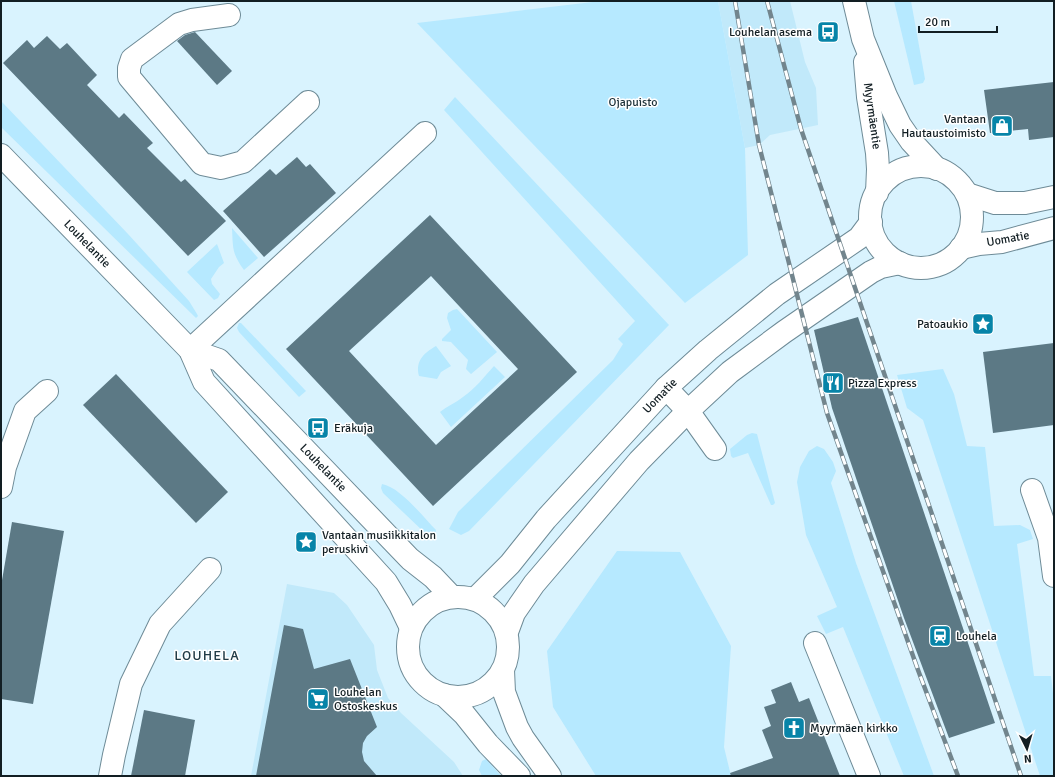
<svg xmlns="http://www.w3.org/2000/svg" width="1055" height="777" viewBox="0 0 1055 777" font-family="Signika,sans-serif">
  <rect width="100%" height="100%" fill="#d9f3fe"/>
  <!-- built -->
  <g fill="#c1e9fa">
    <path d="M718 1H790L805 62 816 88 818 125 770 135 759 145 745 148Z"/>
    <path d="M287 584 334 593 347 605 374 645 377 670 388 698 401 713 454 762 463 776H251Z"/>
  </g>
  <!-- green -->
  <g fill="#b6e9ff">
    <path d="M601 1H718L745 148 748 255 685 303 417 23Z"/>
    <path d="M894 1H911L925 79 923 83 914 85Z"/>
    <path d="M455 97 669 325 469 531 461 535 449 529 458 512 613 360 623 344 618 339 635 321 444 110Z"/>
    <path d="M1 101 128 234 189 301 197 314 198 316 196 318 1 127Z"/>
    <path d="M232 228 258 258 244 270C232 254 233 248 232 228Z"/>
    <path d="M217 244 224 263 219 267 211 279 212 284 220 294 218 298 214 300 187 272Z"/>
    <path d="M457 309 497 352 471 374 466 369 468 360 451 342 442 341V339L451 330 447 318 448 313 453 310Z"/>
    <path d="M239 323H241L306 391 299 397 239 332 237 328Z"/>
    <path d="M436 346 451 366 441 372 437 379 419 376C415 361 424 353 436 346Z"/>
    <path d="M494 366 505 377 451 427 440 412C447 406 456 403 463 397 475 389 484 377 494 366Z"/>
    <path d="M943 369 954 394 967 446 985 447 994 526 1020 525 1030 530 1033 539 1017 544 1034 676H1051L1054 702V776H1040L923 420 907 408 897 375Z"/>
    <path d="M752 433 757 434 775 503 773 505H771L748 453 733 458 731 456 730 449 747 435Z"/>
    <path d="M817 446 824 449 833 462 836 471 831 483 856 563 934 776H904L843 627 826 634 817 616 837 607 806 535 797 482 800 467 809 451Z"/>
    <path d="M382 484C400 487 423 517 436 530L435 537 425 533 383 493 381 488Z"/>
    <path d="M617 551 680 552 731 646 724 747 731 776H596L553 707 547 651Z"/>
    <path d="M486 759 501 776H482L479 770 482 761Z"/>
  </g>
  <!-- building -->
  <g fill="#5c7985" fill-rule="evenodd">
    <path d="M195 32 232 71 217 85 177 41 185 35Z"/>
    <path d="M47 36 60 49 67 43 97 75 87 85 119 118 124 113 153 143 147 148 181 182 185 179 226 221 188 256 3 63 27 40 34 48Z"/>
    <path d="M1054 82V137L1029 140 1028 129 990 133 984 90Z"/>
    <path d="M297 157 306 167 310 164 336 193 264 257 223 211 270 169 276 175Z"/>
    <path d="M430 215 577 372 433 506 286 349ZM431 276 518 369 436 445 349 351Z"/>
    <path d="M858 317 995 723 949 738 904 618 832 408 814 330Z"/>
    <path d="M1054 343V425L993 433 983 352Z"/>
    <path d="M116 374 228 492 196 523 83 405Z"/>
    <path d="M12 522 64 531 33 704 1 699V586Z"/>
    <path d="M284 625 303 629 314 669 350 659 377 727 367 736 363 743 362 752 364 761 377 776H256Z"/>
    <path d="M791 682 799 702 809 698 840 776H731L730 773 773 758 762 730 771 726 764 707 776 703 771 690Z"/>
    <path d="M144 710 195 720 185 776H131Z"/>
  </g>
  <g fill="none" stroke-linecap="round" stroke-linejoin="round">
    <!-- minor casing -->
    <g stroke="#6e8b97" stroke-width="24">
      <g id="minor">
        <path d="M854 1 863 39 886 96 900 125 911 141 937 169"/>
        <path d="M229 15 192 20 179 24 132 59 129 68V77L202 164 221 168 243 162 308 102"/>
        <path d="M865 62 868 97 877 153 878 169 877 193"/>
        <circle cx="921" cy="217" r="51"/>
        <path d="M967 194 995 203H1025L1054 197"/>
        <path d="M961 248 979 244 1002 242 1054 228"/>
        <path d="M190 350 425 133"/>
        <path d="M666 388 688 411 715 449"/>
        <path d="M1 487 5 467 25 411 47 391"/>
        <path d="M1032 490 1049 538 1054 576"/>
        <path d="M475 599 510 564 546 519 666 388 708 350 777 294 859 238 871 222"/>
        <path d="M507 632 514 613 534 584 639 461 688 411 730 372 784 332 871 272 881 267 900 263"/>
        <path d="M815 643 869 776"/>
        <path d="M110 776 114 755 131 684 160 624 210 569"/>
      </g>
    </g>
    <!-- major casing -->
    <g stroke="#6e8b97" stroke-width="24">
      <g id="major">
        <path d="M1 155 190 350 204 382 386 582 400 605 411 628"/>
        <path d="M190 350 219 360 410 559 433 577 451 596"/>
        <circle cx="458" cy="647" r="50"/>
        <path d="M503 670 504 692 517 727 523 738 550 776"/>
        <path d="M444 695 464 714 488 744 519 776"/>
      </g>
    </g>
    <!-- minor -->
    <use href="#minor" stroke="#fff" stroke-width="22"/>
    <!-- major -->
    <use href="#major" stroke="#fff" stroke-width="22"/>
    <!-- rail casing -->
    <g stroke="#72858d" stroke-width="4.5">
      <g id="rail">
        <path d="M735 1 759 145 827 413 918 670 958 776"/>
        <path d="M767 1 801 129 1021 776"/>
      </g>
    </g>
    <!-- rail -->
    <use href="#rail" stroke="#fff" stroke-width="3" stroke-dasharray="9" stroke-linecap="butt"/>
  </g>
  <!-- icons -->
  <defs>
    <g id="bus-square" transform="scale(1.15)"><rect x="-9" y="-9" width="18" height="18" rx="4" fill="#0784a8" stroke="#fff"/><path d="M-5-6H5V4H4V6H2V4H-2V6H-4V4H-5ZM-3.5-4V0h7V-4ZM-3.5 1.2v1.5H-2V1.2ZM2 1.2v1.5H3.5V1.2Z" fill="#fff"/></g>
    <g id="shop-square" transform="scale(1.15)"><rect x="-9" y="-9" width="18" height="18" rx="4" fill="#0784a8" stroke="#fff"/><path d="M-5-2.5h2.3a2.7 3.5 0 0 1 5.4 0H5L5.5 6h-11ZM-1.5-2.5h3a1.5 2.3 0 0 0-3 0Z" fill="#fff"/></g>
    <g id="sight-square" transform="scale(1.15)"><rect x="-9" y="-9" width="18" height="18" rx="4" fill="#0784a8" stroke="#fff"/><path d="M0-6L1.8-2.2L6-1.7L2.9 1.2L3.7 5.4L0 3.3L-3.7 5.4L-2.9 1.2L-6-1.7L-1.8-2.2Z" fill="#fff"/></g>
    <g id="restaurant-square" transform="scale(1.15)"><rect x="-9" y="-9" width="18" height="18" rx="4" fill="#0784a8" stroke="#fff"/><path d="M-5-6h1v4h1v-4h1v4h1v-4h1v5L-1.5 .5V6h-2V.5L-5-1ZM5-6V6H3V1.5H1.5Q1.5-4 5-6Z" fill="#fff"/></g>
    <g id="station-square" transform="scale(1.15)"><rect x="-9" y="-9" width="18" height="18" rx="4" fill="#0784a8" stroke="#fff"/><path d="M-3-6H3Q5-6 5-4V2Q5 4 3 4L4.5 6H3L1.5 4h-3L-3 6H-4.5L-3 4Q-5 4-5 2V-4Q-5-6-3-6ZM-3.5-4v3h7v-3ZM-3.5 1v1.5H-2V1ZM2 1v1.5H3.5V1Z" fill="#fff"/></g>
    <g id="supermarket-square" transform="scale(1.15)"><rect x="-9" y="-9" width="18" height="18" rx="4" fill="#0784a8" stroke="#fff"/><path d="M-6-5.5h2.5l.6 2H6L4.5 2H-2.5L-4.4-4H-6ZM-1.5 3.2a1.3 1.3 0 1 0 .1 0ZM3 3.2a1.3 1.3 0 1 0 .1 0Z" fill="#fff"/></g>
    <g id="church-square" transform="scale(1.15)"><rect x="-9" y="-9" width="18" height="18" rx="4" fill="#0784a8" stroke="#fff"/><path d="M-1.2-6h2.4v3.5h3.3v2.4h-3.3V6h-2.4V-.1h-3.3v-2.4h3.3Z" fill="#fff"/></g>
  </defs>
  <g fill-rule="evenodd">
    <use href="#bus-square" x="828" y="32"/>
    <use href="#shop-square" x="1002" y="126"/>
    <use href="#sight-square" x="983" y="324"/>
    <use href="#restaurant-square" x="833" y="383"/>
    <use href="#bus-square" x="318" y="428"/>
    <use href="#sight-square" x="306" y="542"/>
    <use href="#station-square" x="940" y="636"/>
    <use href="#supermarket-square" x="318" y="699"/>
    <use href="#church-square" x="794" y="728"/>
  </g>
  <g text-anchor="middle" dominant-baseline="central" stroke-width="3" stroke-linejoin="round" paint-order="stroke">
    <!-- poi labels -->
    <g font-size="12" fill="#121e23" stroke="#fff" text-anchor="start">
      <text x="812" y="32" text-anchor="end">Louhelan asema</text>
      <text x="986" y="119" text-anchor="end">Vantaan<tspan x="986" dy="14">Hautaustoimisto</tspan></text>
      <text x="968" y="324" text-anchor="end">Patoaukio</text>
      <text x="848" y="383">Pizza Express</text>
      <text x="334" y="428">Eräkuja</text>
      <text x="322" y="535">Vantaan musiikkitalon<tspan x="322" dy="14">peruskivi</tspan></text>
      <text x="956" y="636">Louhela</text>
      <text x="334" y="692">Louhelan<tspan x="334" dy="14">Ostoskeskus</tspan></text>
      <text x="810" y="728">Myyrmäen kirkko</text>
    </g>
    <!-- park labels -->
    <g font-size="12" fill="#1b3038" stroke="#fff">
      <text x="633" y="102">Ojapuisto</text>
    </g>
    <!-- street labels -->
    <g font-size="12" fill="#121e23" stroke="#fff">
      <text transform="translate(872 116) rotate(82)">Myyrmäentie</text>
      <text transform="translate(1008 239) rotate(-10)">Uomatie</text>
      <text transform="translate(87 244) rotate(46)">Louhelantie</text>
      <text transform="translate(660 396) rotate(-46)">Uomatie</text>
      <text transform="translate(323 468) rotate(46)">Louhelantie</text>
    </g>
    <!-- quarter labels -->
    <g font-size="14" letter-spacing="1" fill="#203b46" stroke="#fff">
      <text x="207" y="655">LOUHELA</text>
    </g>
  </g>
  <!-- border -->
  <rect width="1055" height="777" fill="none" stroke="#121e23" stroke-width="4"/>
  <!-- north arrow -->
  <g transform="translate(1027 749) rotate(175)" stroke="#ffffff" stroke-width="3" paint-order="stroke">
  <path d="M0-3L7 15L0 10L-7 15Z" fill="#121e23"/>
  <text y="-6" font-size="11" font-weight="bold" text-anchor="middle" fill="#121e23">N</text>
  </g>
  <!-- scale -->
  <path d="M919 26v6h78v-6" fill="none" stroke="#121e23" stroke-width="2"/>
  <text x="925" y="26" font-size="12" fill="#121e23" stroke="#ffffff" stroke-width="3" paint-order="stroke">20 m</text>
</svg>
